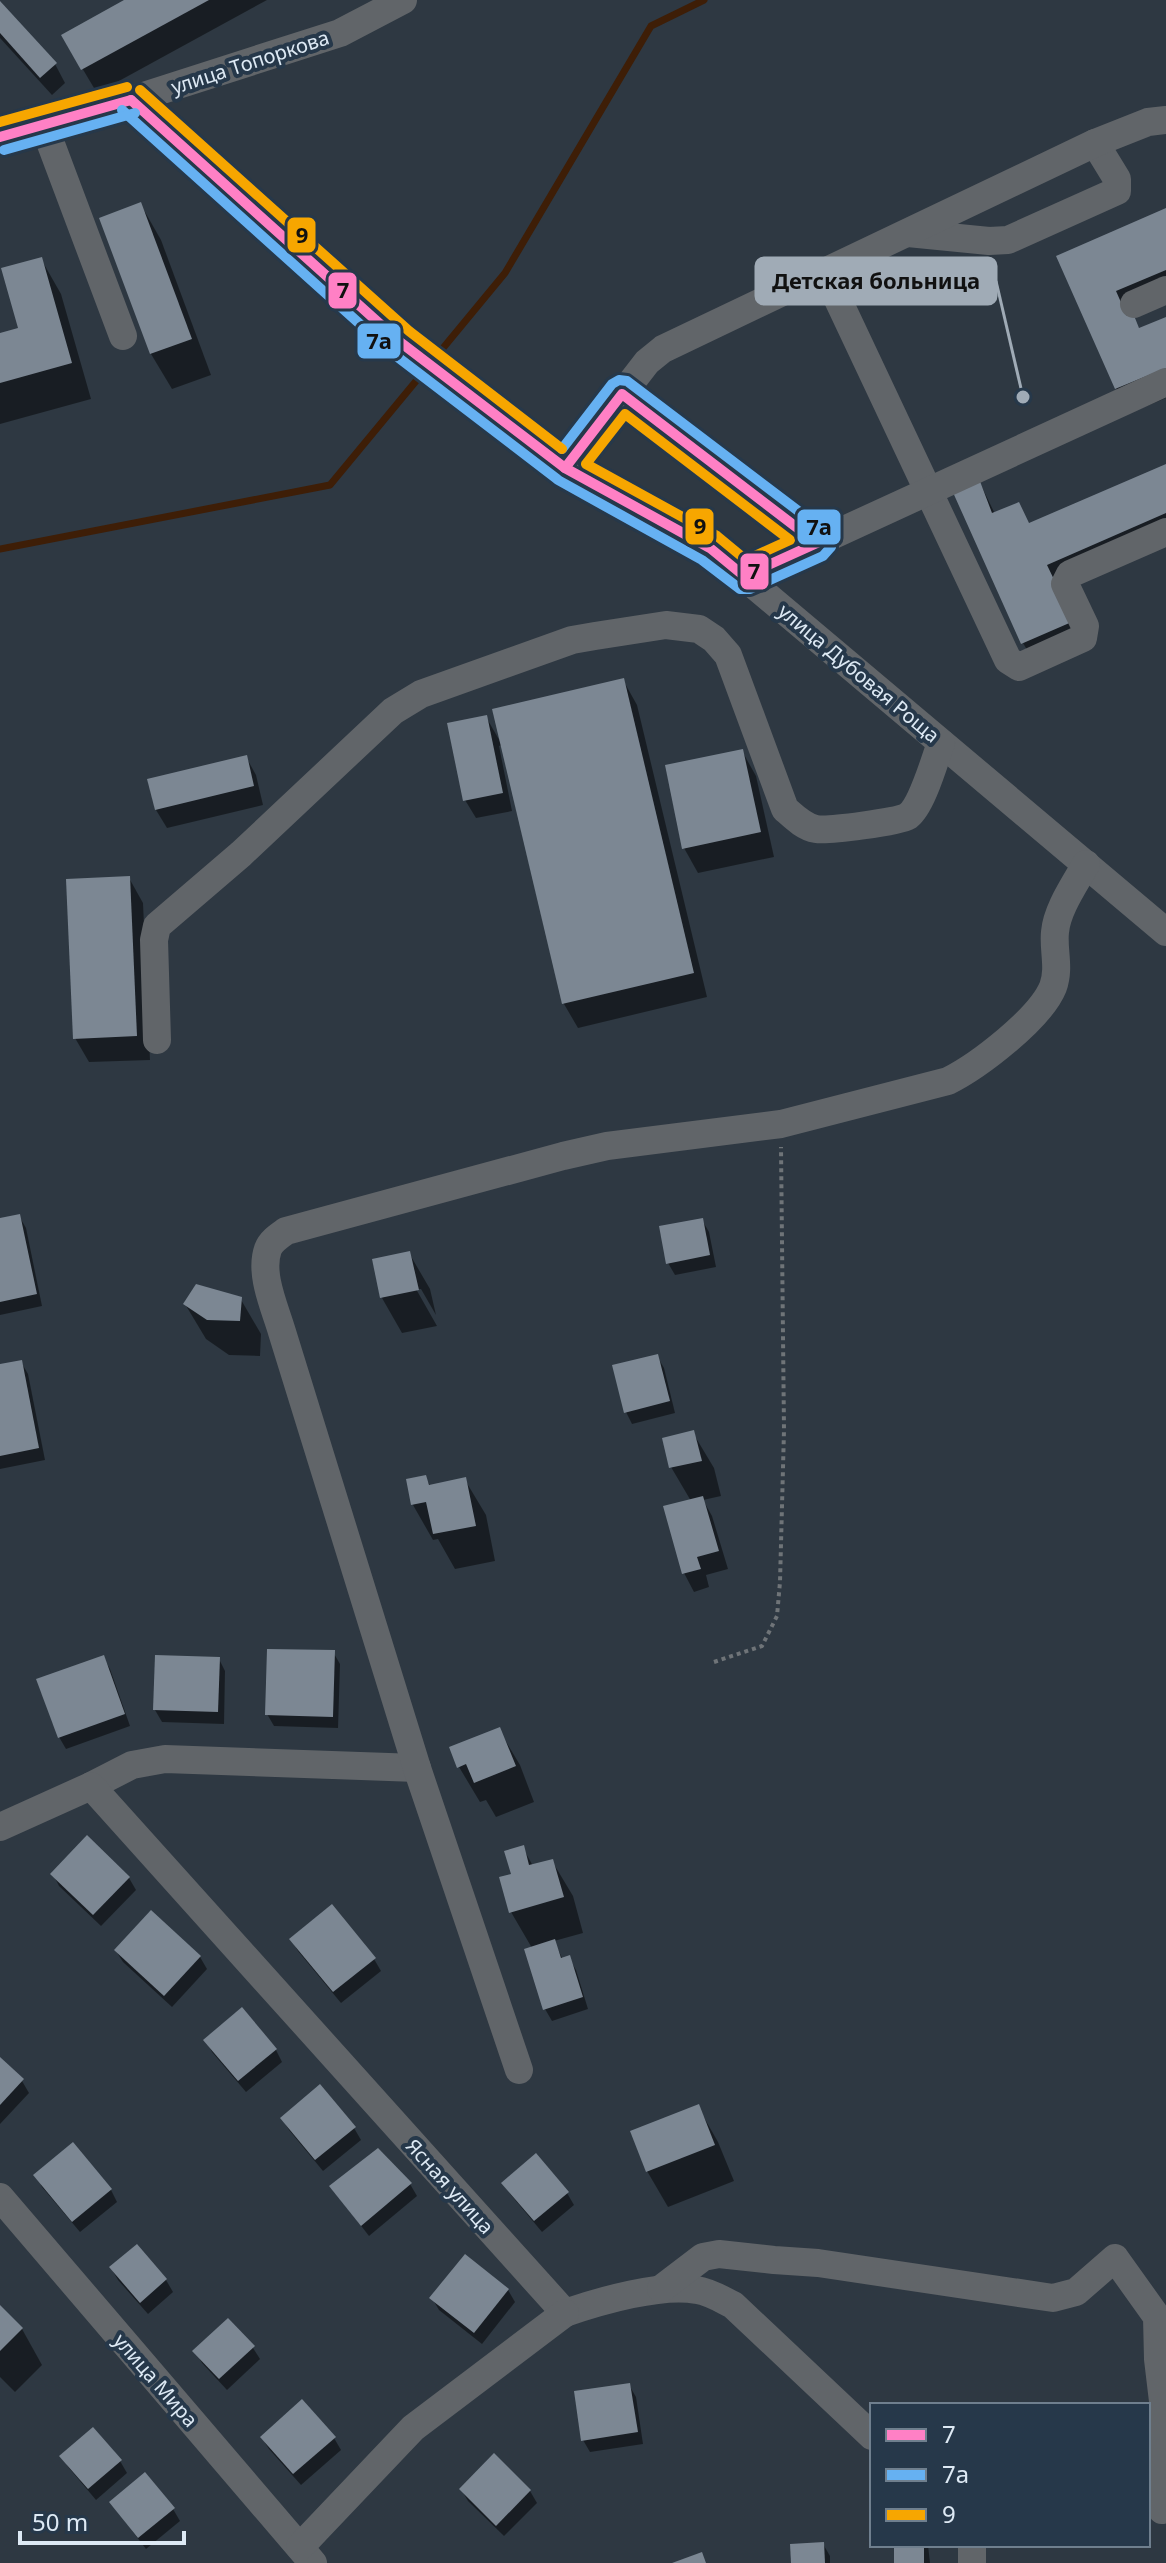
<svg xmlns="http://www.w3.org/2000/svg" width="1166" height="2563" viewBox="0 0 1166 2563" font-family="'Noto Sans',sans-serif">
  <rect width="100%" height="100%" fill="#2e3842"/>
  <!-- shadow -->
  <g fill="#0007">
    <path d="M128 0H267L97 93 63 36Z"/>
    <path d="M0 4 55 64 65 83 52 95 0 38Z"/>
    <path d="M141 205 161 240 211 375 172 389 151 354 101 219Z"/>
    <path d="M1166 210V300L1131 315 1140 330 1166 319V398L1130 413 1116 388 1059 257Z"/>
    <path d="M41 259 61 294 91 399 0 424V335L20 329Z"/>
    <path d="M1166 466V543L1059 590 1086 646 1037 667 1023 643 978 479 995 514 1030 525Z"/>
    <path d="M623 680 637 705 707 997 578 1028 564 1004 502 745 499 746 512 811 476 818 465 800 486 717 501 743Z"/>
    <path d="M742 751 756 776 774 857 698 873 684 848Z"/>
    <path d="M246 757 256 775 263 805 167 828 156 810Z"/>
    <path d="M129 878 143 903 150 1060 89 1062 75 1038Z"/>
    <path d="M19 1216 26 1228 42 1306 0 1315V1220Z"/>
    <path d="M702 1220 709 1232 716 1267 675 1275 668 1263Z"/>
    <path d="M409 1253 430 1289 436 1315 421 1289H416L437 1326 402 1333 382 1298Z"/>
    <path d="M240 1298 261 1334 260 1356 229 1355 206 1339 185 1304Z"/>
    <path d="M657 1356 664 1368 675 1413 632 1424 626 1412Z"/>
    <path d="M21 1362 28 1374 45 1460 0 1469V1366Z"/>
    <path d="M693 1433 714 1468 721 1496 703 1500 712 1516 728 1569 706 1575 709 1587 694 1592 684 1573 691 1501 671 1467Z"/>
    <path d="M425 1477 431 1487 465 1480 486 1515 495 1561 455 1569 438 1539 433 1540 413 1505Z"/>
    <path d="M333 1652 340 1664 338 1728 274 1726 267 1714Z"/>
    <path d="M103 1657 110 1669 130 1726 66 1749 59 1737Z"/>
    <path d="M219 1659 225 1671 224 1724 162 1722 155 1710Z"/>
    <path d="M499 1730 520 1765 534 1802 496 1817 486 1800 480 1802 459 1767Z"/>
    <path d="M523 1848 533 1866 552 1861 573 1896 583 1933 554 1941 563 1960 569 1958 576 1970 588 2009 552 2021 545 2009 532 1948 511 1912 513 1876Z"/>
    <path d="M53 1874 129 1878 136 1890 101 1926 59 1886Z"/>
    <path d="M151 1913 200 1957 207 1969 172 2007 123 1962 116 1951Z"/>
    <path d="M291 1939 374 1959 381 1971 341 2003 298 1951Z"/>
    <path d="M206 2040 276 2050 282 2062 246 2092 212 2052Z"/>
    <path d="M0 2060 22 2081 29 2093 0 2124Z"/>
    <path d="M698 2107 718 2142 734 2181 668 2207 647 2171Z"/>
    <path d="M282 2118 354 2128 361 2140 323 2171 289 2130Z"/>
    <path d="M73 2144 111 2190 117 2202 80 2232 42 2187 36 2175Z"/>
    <path d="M504 2183 567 2193 574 2205 542 2232 511 2195Z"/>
    <path d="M410 2184 417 2196 369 2236 331 2187Z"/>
    <path d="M137 2247 166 2280 173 2292 148 2314 118 2280 111 2268Z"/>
    <path d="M508 2290 515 2302 482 2344 439 2310 432 2298Z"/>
    <path d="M0 2308 22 2329 42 2365 15 2392 0 2377Z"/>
    <path d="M253 2348 260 2359 227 2390 202 2363 195 2351Z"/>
    <path d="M629 2385 636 2397 643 2444 590 2452 583 2440Z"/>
    <path d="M262 2438H334L341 2450 301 2485 269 2449Z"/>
    <path d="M62 2456 120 2461 127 2473 96 2500 69 2468Z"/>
    <path d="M461 2489 530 2491 537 2503 504 2536 468 2501Z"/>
    <path d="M111 2503 173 2509 180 2521 146 2549Z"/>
    <path d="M823 2544 830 2556V2563H793Z"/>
    <path d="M896 2545H928L930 2563H896Z"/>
  </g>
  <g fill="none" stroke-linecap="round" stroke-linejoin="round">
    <!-- stream -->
    <g stroke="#3e1e07" stroke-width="7">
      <path d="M434 359 505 273 651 26 704 0"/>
      <path d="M0 549 330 485 426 369"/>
    </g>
  </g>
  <!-- building -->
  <g fill="#7c8793">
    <path d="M124 0H209L81 70 61 35Z"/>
    <path d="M0 1 57 63 40 78 0 33Z"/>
    <path d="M141 202 192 339 150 354 99 218Z"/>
    <path d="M1166 208V270L1116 291 1127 316 1133 313 1139 328 1166 317V368L1115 389 1056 256Z"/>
    <path d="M42 257 72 363 0 383V333L18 328 1 268Z"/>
    <path d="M1166 464V513L1047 565 1074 621 1021 644 951 488 978 476 992 513 1019 502 1029 523Z"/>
    <path d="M624 678 694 973 562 1004 492 709Z"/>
    <path d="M487 715 503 793 463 801 447 723Z"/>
    <path d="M743 749 761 832 682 849 665 765Z"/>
    <path d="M247 755 254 786 155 810 147 779Z"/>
    <path d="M130 876 137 1036 73 1039 66 879Z"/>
    <path d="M20 1214 37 1294 0 1302V1218Z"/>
    <path d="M703 1218 710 1255 666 1264 659 1226Z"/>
    <path d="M410 1251 419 1290 380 1298 372 1259Z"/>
    <path d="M196 1284 242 1297 240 1321 207 1320 183 1304Z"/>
    <path d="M658 1354 670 1401 624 1413 612 1365Z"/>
    <path d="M22 1360 39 1448 0 1456V1364Z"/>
    <path d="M694 1430 702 1461 669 1468 662 1438Z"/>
    <path d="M426 1475 429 1485 466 1477 476 1526 433 1534 426 1502 411 1505 406 1479Z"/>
    <path d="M703 1496 719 1551 697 1557 701 1569 682 1574 663 1506Z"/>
    <path d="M267 1649 335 1650 333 1717 265 1715Z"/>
    <path d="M104 1655 125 1714 58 1738 36 1679Z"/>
    <path d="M155 1655 220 1657 218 1712 153 1710Z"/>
    <path d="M500 1727 516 1766 474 1783 466 1764 457 1768 449 1747Z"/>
    <path d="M87 1835 130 1877 93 1915 50 1874Z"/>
    <path d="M524 1845 529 1865 553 1859 564 1897 509 1913 499 1877 511 1874 504 1851Z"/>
    <path d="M332 1904 376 1958 333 1992 289 1939Z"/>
    <path d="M151 1910 201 1956 164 1996 114 1950Z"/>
    <path d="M555 1939 561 1958 570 1955 583 1997 543 2010 524 1949Z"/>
    <path d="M242 2007 277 2049 238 2081 203 2040Z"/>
    <path d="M0 2057 24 2079 0 2105Z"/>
    <path d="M320 2084 356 2127 315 2160 280 2118Z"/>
    <path d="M699 2104 715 2145 646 2172 630 2131Z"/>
    <path d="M73 2142 112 2189 72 2222 33 2175Z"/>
    <path d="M378 2148 412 2183 361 2226 329 2186Z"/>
    <path d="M536 2153 569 2192 534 2221 501 2183Z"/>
    <path d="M137 2244 167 2279 140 2303 109 2267Z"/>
    <path d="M465 2254 509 2289 474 2333 429 2298Z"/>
    <path d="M0 2305 23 2328 0 2351Z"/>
    <path d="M228 2318 255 2346 219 2379 192 2351Z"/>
    <path d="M630 2383 638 2432 581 2441 574 2391Z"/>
    <path d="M302 2399 336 2437 293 2474 260 2437Z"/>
    <path d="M93 2427 122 2460 88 2489 59 2456Z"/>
    <path d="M494 2453 531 2490 496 2526 459 2489Z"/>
    <path d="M145 2472 175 2508 138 2538 109 2502Z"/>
    <path d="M824 2542 825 2563H791L790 2544Z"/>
    <rect x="894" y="2545" width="30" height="18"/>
    <path d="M702 2552 706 2563H672Z"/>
  </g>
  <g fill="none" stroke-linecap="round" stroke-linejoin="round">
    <!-- path -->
    <path stroke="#6f7478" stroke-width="4" stroke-dasharray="4 4" stroke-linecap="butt" d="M714 1662 762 1646 777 1616 780 1582 784 1430 781 1147"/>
    <!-- minor -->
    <g stroke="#616569" stroke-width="28">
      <path d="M131 100 400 342 565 468 710 548 1166 932"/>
      <path d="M43 123 123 336"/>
      <path d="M0 137 131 100 340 33 403 0"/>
      <path d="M908 233 989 241 1008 240 1117 191V179L1095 143"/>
      <path d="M825 272 1008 660 1019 667 1083 638 1085 626 1065 584 1070 574 1166 532"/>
      <path d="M1134 304 1166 290"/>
      <path d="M622 394 817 543"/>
      <path d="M565 468 647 362 663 349 1095 143 1148 122 1166 120"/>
      <path d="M744 576 1166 382"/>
      <path d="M157 1040 154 940 157 926 241 854 393 711 421 694 572 640 595 636 666 625 699 629 714 639 728 655 785 809C794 817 804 827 816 829 828 831 898 822 908 816 922 806 935 759 941 743"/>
      <path d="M91 1786 132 1765 165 1759 417 1768"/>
      <path d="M0 1827 91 1786 565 2313C600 2301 662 2283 697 2290 710 2292 721 2299 733 2305L872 2436"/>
      <path d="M519 2070 417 1768 282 1332C275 1308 259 1274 268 1249 271 1241 279 1236 286 1231L563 1156 607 1146 781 1124 948 1081C978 1066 1040 1019 1053 987 1060 968 1053 950 1055 932 1057 909 1075 884 1086 864"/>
      <path d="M0 2197 313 2563"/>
      <path d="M661 2289 703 2257 719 2254 774 2260 818 2263 1053 2298 1076 2292 1115 2258 1157 2317 1158 2359 1163 2401 1164 2436 1162 2510"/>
      <path d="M300 2547 413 2428 565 2313"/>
      <path d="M972 2563V2545"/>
    </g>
    <!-- bus-1 casing -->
    <g stroke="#26384a" stroke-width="16">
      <g id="bus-1">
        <path d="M131 100 400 342 565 468"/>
        <path d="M0 137 131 100"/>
        <path d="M622 394 817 543 744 576 710 548 565 468Z"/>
      </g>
    </g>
    <!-- bus-2 casing -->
    <g stroke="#26384a" stroke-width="16">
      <g id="bus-2">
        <path d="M122 110 391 352 557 479"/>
        <path d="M4 150 135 113"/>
        <path d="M558 480 702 560 740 589H750L823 556 831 547 830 538 826 532 627 381 619 380 612 384 562 449"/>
      </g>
    </g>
    <!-- bus-3 casing -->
    <g stroke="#26384a" stroke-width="16">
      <g id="bus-3">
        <path d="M140 90 409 331 562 449"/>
        <path d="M0 122 127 87"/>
        <path d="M625 414 790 540 746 560 717 536 586 464Z"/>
      </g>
    </g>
    <!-- bus-1 -->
    <use href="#bus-1" stroke="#ff80c5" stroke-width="10"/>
    <!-- bus-2 -->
    <use href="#bus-2" stroke="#66b1f2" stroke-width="10"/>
    <!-- bus-3 -->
    <use href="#bus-3" stroke="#f7a600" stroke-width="10"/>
  </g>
  <g text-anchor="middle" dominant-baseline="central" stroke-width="8" stroke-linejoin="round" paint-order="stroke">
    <!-- street labels -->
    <g font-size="20" fill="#dde9f4" stroke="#26384a">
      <text transform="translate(250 62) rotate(-18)">улица Топоркова</text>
      <text transform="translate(859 673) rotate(40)">улица Дубовая Роща</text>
      <text transform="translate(450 2186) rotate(48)">Ясная улица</text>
      <text transform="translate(156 2380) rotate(49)">улица Мира</text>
    </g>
  </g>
  <!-- callouts -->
  <path fill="none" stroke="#a0abb6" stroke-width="3" d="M1023 397L996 281"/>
  <circle fill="#a0abb6" stroke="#26384a" stroke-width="3" cx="1023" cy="397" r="8"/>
  <rect fill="#a0abb6" stroke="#a0abb6" stroke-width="3" x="756" y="258" width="240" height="46" rx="8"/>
  <g font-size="22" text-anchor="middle" font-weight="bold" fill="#111">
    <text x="876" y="289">Детская больница</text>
  </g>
  <g stroke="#26384a" stroke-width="3">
    <rect x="286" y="216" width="31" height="38" rx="8" fill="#f7a600"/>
    <rect x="327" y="271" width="31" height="39" rx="8" fill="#ff80c5"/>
    <rect x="356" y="322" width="46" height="38" rx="8" fill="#66b1f2"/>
    <rect x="684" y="507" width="31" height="39" rx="8" fill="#f7a600"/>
    <rect x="796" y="508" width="46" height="38" rx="8" fill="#66b1f2"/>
    <rect x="739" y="552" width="31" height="39" rx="8" fill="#ff80c5"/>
  </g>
  <g font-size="22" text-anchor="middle" font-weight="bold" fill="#111">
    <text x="302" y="243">9</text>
    <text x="343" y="298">7</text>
    <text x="379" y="349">7а</text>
    <text x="700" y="534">9</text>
    <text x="819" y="535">7а</text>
    <text x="754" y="579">7</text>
  </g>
  <!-- legend -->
  <rect x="870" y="2403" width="280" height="144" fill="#26384a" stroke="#6f7f8e" stroke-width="2"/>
  <rect x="886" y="2429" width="40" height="12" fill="#ff80c5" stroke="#6f7f8e" stroke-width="2"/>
  <text x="942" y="2443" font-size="24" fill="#dde9f4">7</text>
  <rect x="886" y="2469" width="40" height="12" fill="#66b1f2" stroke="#6f7f8e" stroke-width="2"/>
  <text x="942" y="2483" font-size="24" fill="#dde9f4">7а</text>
  <rect x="886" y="2509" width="40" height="12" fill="#f7a600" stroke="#6f7f8e" stroke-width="2"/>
  <text x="942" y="2523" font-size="24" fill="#dde9f4">9</text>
  <!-- scale -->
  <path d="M20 2531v12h164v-12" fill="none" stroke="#dde9f4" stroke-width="4"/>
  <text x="32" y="2531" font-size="24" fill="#dde9f4" stroke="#26384a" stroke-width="6" paint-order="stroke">50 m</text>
</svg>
